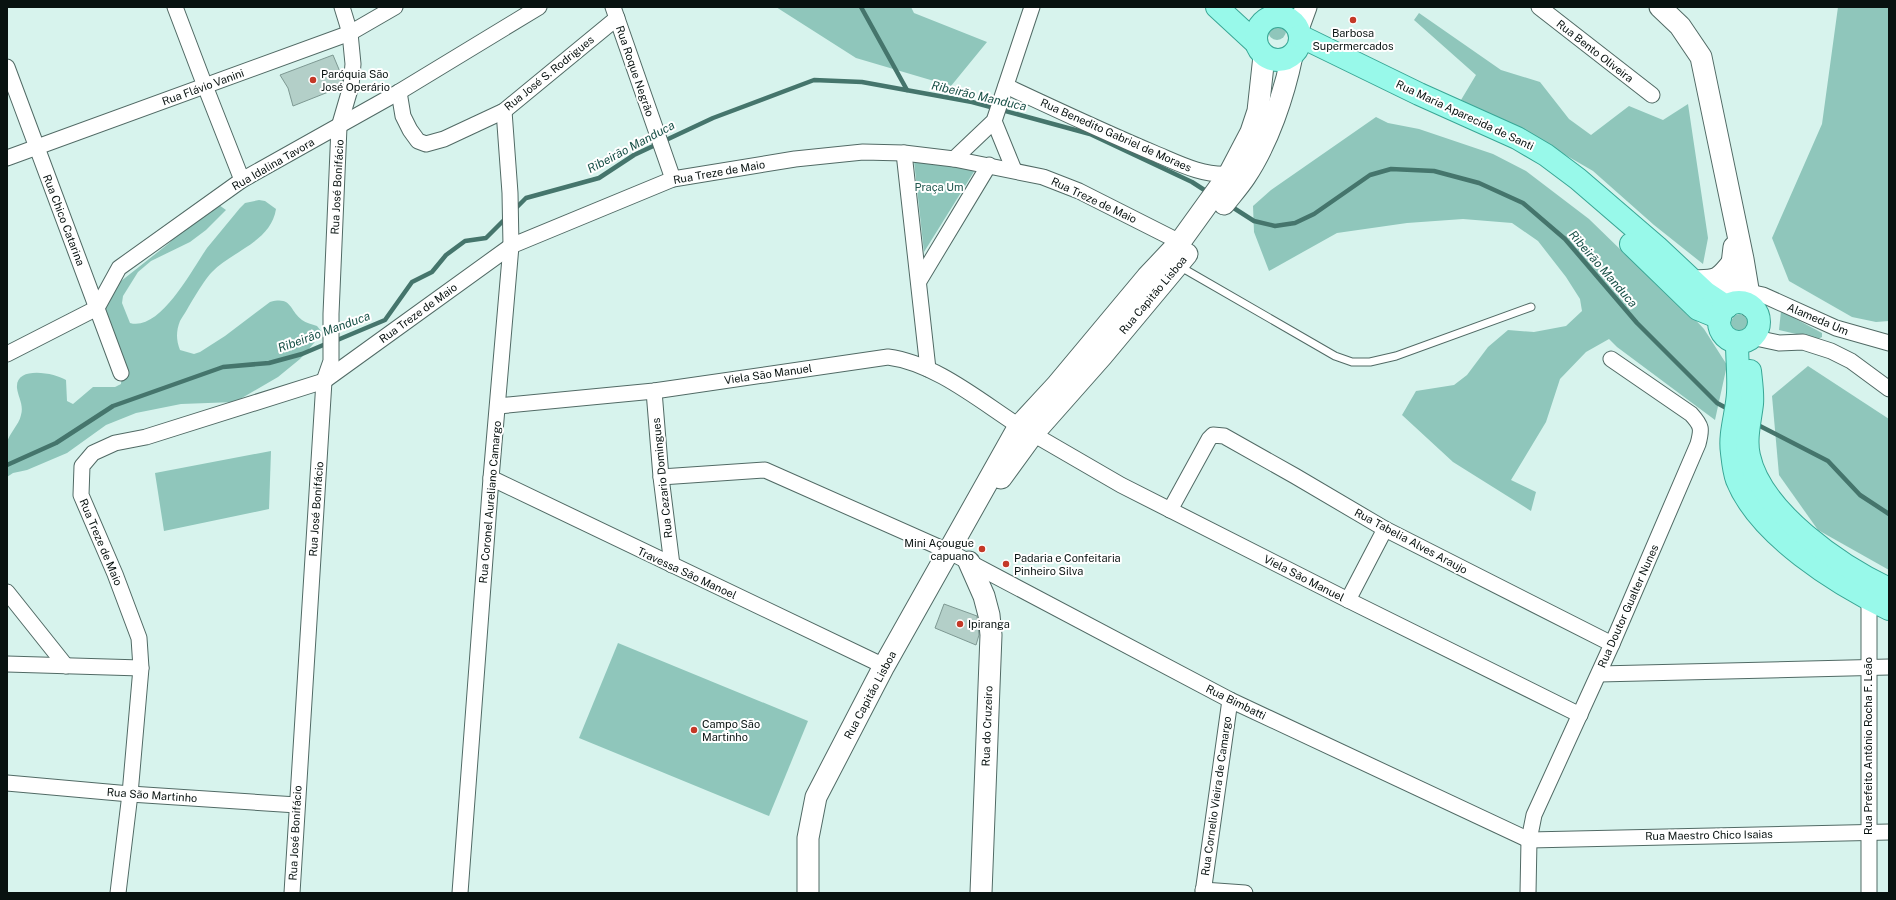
<svg xmlns="http://www.w3.org/2000/svg" width="1896" height="900" viewBox="0 0 1896 900" font-family="'Public Sans',sans-serif">
  <rect width="100%" height="100%" fill="#d7f3ed"/>
  <!-- green -->
  <g fill="#8fc6bb">
    <path d="M776 7H911L914 13 987 42 951 86 856 58Z"/>
    <path d="M1838 7H1889V321L1876 322 1852 317 1789 281 1772 238 1822 124Z"/>
    <path d="M1419 13 1501 70 1540 82 1569 119 1591 135 1629 106 1663 120 1688 104 1708 238 1703 264 1654 225 1593 171 1538 139 1461 100 1476 75 1414 20Z"/>
    <circle cx="1277" cy="31" r="9"/>
    <path d="M1376 117 1388 123 1419 129 1493 154 1526 171 1589 219 1624 253 1670 293 1704 329 1727 365 1715 420 1617 347 1609 339 1586 352 1560 379 1546 422 1511 480 1536 492 1531 511 1453 462 1402 415 1416 391 1454 385 1467 375 1488 347 1508 330 1534 332 1566 326 1582 311 1580 299 1566 277 1538 241 1512 223 1463 219 1407 223 1337 233 1269 271 1254 232 1253 206 1271 190Z"/>
    <path d="M914 161 975 170 924 252Z"/>
    <path d="M259 200 265 201 276 209C271 242 232 251 212 272 202 282 188 309 180 321 176 331 176 340 180 350L194 354 200 352 225 336 270 302C292 296 289 310 302 320 306 323 312 324 317 326L321 331 314 343 300 359 278 377 235 402 181 404 136 413 106 425 67 453 27 470 13 473 7 477C7 466 5 453 7 443 9 433 19 425 21 415 24 405 18 397 17 388 15 365 55 373 66 380L67 401 73 404 93 387H115L121 384 122 365 104 313 111 289 168 244 205 209 219 205 226 210 206 230 190 242 151 261 138 272 123 296 122 303 130 323C160 332 193 268 207 248 218 235 229 221 240 208L245 203Z"/>
    <path d="M1781 311 1822 333V337L1818 339 1779 330Z"/>
    <circle cx="1740" cy="323" r="9"/>
    <path d="M1808 366 1889 419V570L1818 530 1779 475 1772 396Z"/>
    <path d="M271 451 269 509 164 531 155 473Z"/>
    <path d="M618 643 808 721 769 816 579 738Z"/>
  </g>
  <g fill="none" stroke-linecap="round" stroke-linejoin="round">
    <!-- stream -->
    <g stroke="#45756c" stroke-width="4.5">
      <path d="M861 7 907 90"/>
      <path d="M1229 205 1254 221 1275 226 1295 223 1314 214 1370 175 1391 169 1434 171 1479 183 1523 203 1565 239 1637 323 1717 403 1730 410"/>
      <path d="M514 210 526 198 599 178 634 155 713 118 814 80 862 82 972 102 1090 134 1192 182 1209 193"/>
      <path d="M335 341 385 320 412 282 432 272 446 255 465 241 486 238 506 218"/>
      <path d="M1756 424 1828 461 1860 495 1889 514"/>
      <path d="M7 465 56 443 113 406 223 367 269 363 302 354 328 343"/>
    </g>
  </g>
  <!-- building -->
  <g fill="#b3cfc8" stroke="#7e9993">
    <path d="M333 55 343 79 341 87 293 106 288 88 280 75Z"/>
    <path d="M944 604 977 616 979 635 976 645 935 628Z"/>
  </g>
  <g fill="none" stroke-linecap="round" stroke-linejoin="round">
    <!-- lane casing -->
    <g stroke="#516a65" stroke-width="9">
      <path id="lane" d="M1179 266 1335 356 1352 362H1370L1396 356 1531 307"/>
    </g>
    <!-- street casing -->
    <g stroke="#516a65" stroke-width="17">
      <g id="street">
        <path d="M175 7 205 86 242 180"/>
        <path d="M613 7 673 179"/>
        <path d="M1539 7 1652 95"/>
        <path d="M7 67 121 373"/>
        <path d="M1006 86C1055 109 1104 132 1154 153 1178 163 1202 176 1229 174"/>
        <path d="M399 92 403 116 410 130 418 141 426 144 444 139 504 111 617 18"/>
        <path d="M994 121 1014 170"/>
        <path d="M904 153 928 369"/>
        <path d="M7 158 350 33 395 7"/>
        <path d="M954 159 994 121 1032 7"/>
        <path d="M919 281 989 165"/>
        <path d="M1749 292 1763 295 1836 328 1889 343"/>
        <path d="M1751 337 1779 343 1803 342 1831 351 1851 361 1889 389"/>
        <path d="M7 354 97 308 119 268 242 180 399 92 539 7"/>
        <path d="M654 391 661 477 672 565"/>
        <path d="M498 406 654 391 888 357C935 363 980 401 1019 426"/>
        <path d="M1033 434 1121 485 1348 600 1580 715"/>
        <path d="M661 477 765 470 950 552 1230 700 1529 840 1889 832"/>
        <path d="M491 478 884 666"/>
        <path d="M1170 510 1209 439 1213 435 1224 436 1295 476 1385 529 1612 644"/>
        <path d="M7 592 66 666"/>
        <path d="M1869 599V893"/>
        <path d="M1348 600 1385 529"/>
        <path d="M7 664 141 668"/>
        <path d="M1599 674 1889 667"/>
        <path d="M7 783 130 794 297 805"/>
        <path d="M1203 890 1245 893"/>
        <path d="M118 893 130 794 141 668 139 638 115 574 81 495 82 466 93 453 115 443 146 437 324 381 511 246 673 179 795 159 863 152 904 153 954 159 1043 177 1079 191 1180 242"/>
        <path d="M292 893 324 381 331 361V314L339 127 351 86 353 64 350 33 342 7"/>
        <path d="M460 893 491 478 511 246 510 193 504 111"/>
        <path d="M1203 893 1230 700"/>
        <path d="M1528 893 1529 840 1534 815 1612 644 1698 444C1702 429 1702 426 1691 414L1611 359"/>
      </g>
    </g>
    <!-- secondary casing -->
    <g stroke="#516a65" stroke-width="23">
      <g id="secondary">
        <path d="M1660 7 1680 26 1701 57 1743 259 1751 307"/>
        <path d="M1273 15 1280 7"/>
        <path d="M1298 29 1306 7"/>
        <path d="M1224 204C1231 195 1239 186 1245 177 1268 143 1284 95 1292 56"/>
        <path d="M1693 281C1716 280 1717 282 1732 263"/>
        <path d="M1727 307 1734 247"/>
        <path d="M1001 478 1033 434 1102 356 1187 254"/>
        <path d="M969 562 984 596 989 615 991 635 981 893"/>
        <path d="M808 893V838L816 797 884 666 1019 426 1056 386 1147 277 1180 242 1229 174 1251 132 1258 111 1264 56"/>
      </g>
    </g>
    <!-- primary casing -->
    <g stroke="#39a695" stroke-width="24">
      <g id="primary">
        <path d="M1217 7 1256 43"/>
        <circle cx="1278" cy="38" r="22"/>
        <path d="M1300 36 1419 94 1517 138 1546 155 1578 179 1657 247 1706 293 1727 307"/>
        <path d="M1631 244 1698 309 1720 318"/>
        <circle cx="1739" cy="322" r="20"/>
        <path d="M1737 342C1737 359 1739 376 1738 393 1737 413 1729 433 1732 453 1733 462 1734 472 1737 480 1759 535 1837 584 1889 609"/>
        <path d="M1750 371C1751 381 1753 394 1752 404 1750 421 1745 439 1749 456 1761 512 1840 566 1889 589"/>
      </g>
    </g>
    <!-- lane -->
    <use href="#lane" stroke="#fff" stroke-width="7"/>
    <!-- street -->
    <use href="#street" stroke="#fff" stroke-width="15"/>
    <!-- secondary -->
    <use href="#secondary" stroke="#fff" stroke-width="21"/>
    <!-- primary -->
    <use href="#primary" stroke="#98f9ea" stroke-width="22"/>
  </g>
  <!-- markers -->
  <g fill="#c43826" stroke="#fff" stroke-width="1.5">
    <circle cx="1353" cy="20" r="4"/>
    <circle cx="313" cy="80" r="4"/>
    <circle cx="982" cy="549" r="4"/>
    <circle cx="1006" cy="564" r="4"/>
    <circle cx="960" cy="624" r="4"/>
    <circle cx="694" cy="730" r="4"/>
  </g>
  <g text-anchor="middle" dominant-baseline="central" stroke-width="4" stroke-linejoin="round" paint-order="stroke">
    <!-- poi labels -->
    <g font-size="11" fill="#081210" stroke="#fff" text-anchor="start">
      <text x="1353" y="33" text-anchor="middle">Barbosa<tspan x="1353" dy="13">Supermercados</tspan></text>
      <text x="321" y="74">Paróquia São<tspan x="321" dy="13">José Operário</tspan></text>
      <text x="974" y="543" text-anchor="end">Mini Açougue<tspan x="974" dy="13">capuano</tspan></text>
      <text x="1014" y="558">Padaria e Confeitaria<tspan x="1014" dy="13">Pinheiro Silva</tspan></text>
      <text x="968" y="624">Ipiranga</text>
      <text x="702" y="724">Campo São<tspan x="702" dy="13">Martinho</tspan></text>
    </g>
    <!-- street labels -->
    <g font-size="11" fill="#081210" stroke="#fff">
      <text transform="translate(1595 51) rotate(38)">Rua Bento Oliveira</text>
      <text transform="translate(635 71) rotate(71)">Rua Roque Negrão</text>
      <text transform="translate(549 73) rotate(-39)">Rua José S. Rodrigues</text>
      <text transform="translate(203 87) rotate(-20)">Rua Flávio Vanini</text>
      <text transform="translate(1465 115) rotate(25)">Rua Maria Aparecida de Santi</text>
      <text transform="translate(1116 135) rotate(24)">Rua Benedito Gabriel de Moraes</text>
      <text transform="translate(273 164) rotate(-30)">Rua Idalina Tavora</text>
      <text transform="translate(719 172) rotate(-10)">Rua Treze de Maio</text>
      <text transform="translate(337 187) rotate(-87)">Rua José Bonifácio</text>
      <text transform="translate(1094 200) rotate(25)">Rua Treze de Maio</text>
      <text transform="translate(64 220) rotate(69)">Rua Chico Catarina</text>
      <text transform="translate(1153 295) rotate(-50)">Rua Capitão Lisboa</text>
      <text transform="translate(418 313) rotate(-36)">Rua Treze de Maio</text>
      <text transform="translate(1818 319) rotate(23)">Alameda Um</text>
      <text transform="translate(768 374) rotate(-8)">Viela São Manuel</text>
      <text transform="translate(662 478) rotate(-96)">Rua Cezario Domingues</text>
      <text transform="translate(490 502) rotate(-85)">Rua Coronel Aureliano Camargo</text>
      <text transform="translate(316 509) rotate(-86)">Rua José Bonifácio</text>
      <text transform="translate(1411 541) rotate(28)">Rua Tabelia Alves Araujo</text>
      <text transform="translate(101 542) rotate(67)">Rua Treze de Maio</text>
      <text transform="translate(687 573) rotate(25)">Travessa São Manoel</text>
      <text transform="translate(1304 578) rotate(27)">Viela São Manuel</text>
      <text transform="translate(1628 606) rotate(-66)">Rua Doutor Gualter Nunes</text>
      <text transform="translate(870 695) rotate(-62)">Rua Capitão Lisboa</text>
      <text transform="translate(1236 702) rotate(26)">Rua Bimbatti</text>
      <text transform="translate(987 726) rotate(-88)">Rua do Cruzeiro</text>
      <text transform="translate(1868 746) rotate(-90)">Rua Prefeito Antônio Rocha F. Leão</text>
      <text transform="translate(152 795) rotate(4)">Rua São Martinho</text>
      <text transform="translate(1216 796) rotate(-82)">Rua Cornelio Vieira de Camargo</text>
      <text transform="translate(295 833) rotate(-87)">Rua José Bonifácio</text>
      <text transform="translate(1709 835) rotate(-1)">Rua Maestro Chico Isaias</text>
    </g>
    <!-- park labels -->
    <g font-size="11" fill="#20574e" stroke="#fff">
      <text x="939" y="187">Praça Um</text>
    </g>
    <!-- water labels -->
    <g font-size="12" font-style="italic" fill="#185047" stroke="#fff">
      <text transform="translate(979 96) rotate(13)">Ribeirão Manduca</text>
      <text transform="translate(631 147) rotate(-28)">Ribeirão Manduca</text>
      <text transform="translate(1603 269) rotate(49)">Ribeirão Manduca</text>
      <text transform="translate(324 332) rotate(-20)">Ribeirão Manduca</text>
    </g>
  </g>
  <!-- border -->
  <rect width="1896" height="900" fill="none" stroke="#081210" stroke-width="16"/>
</svg>
